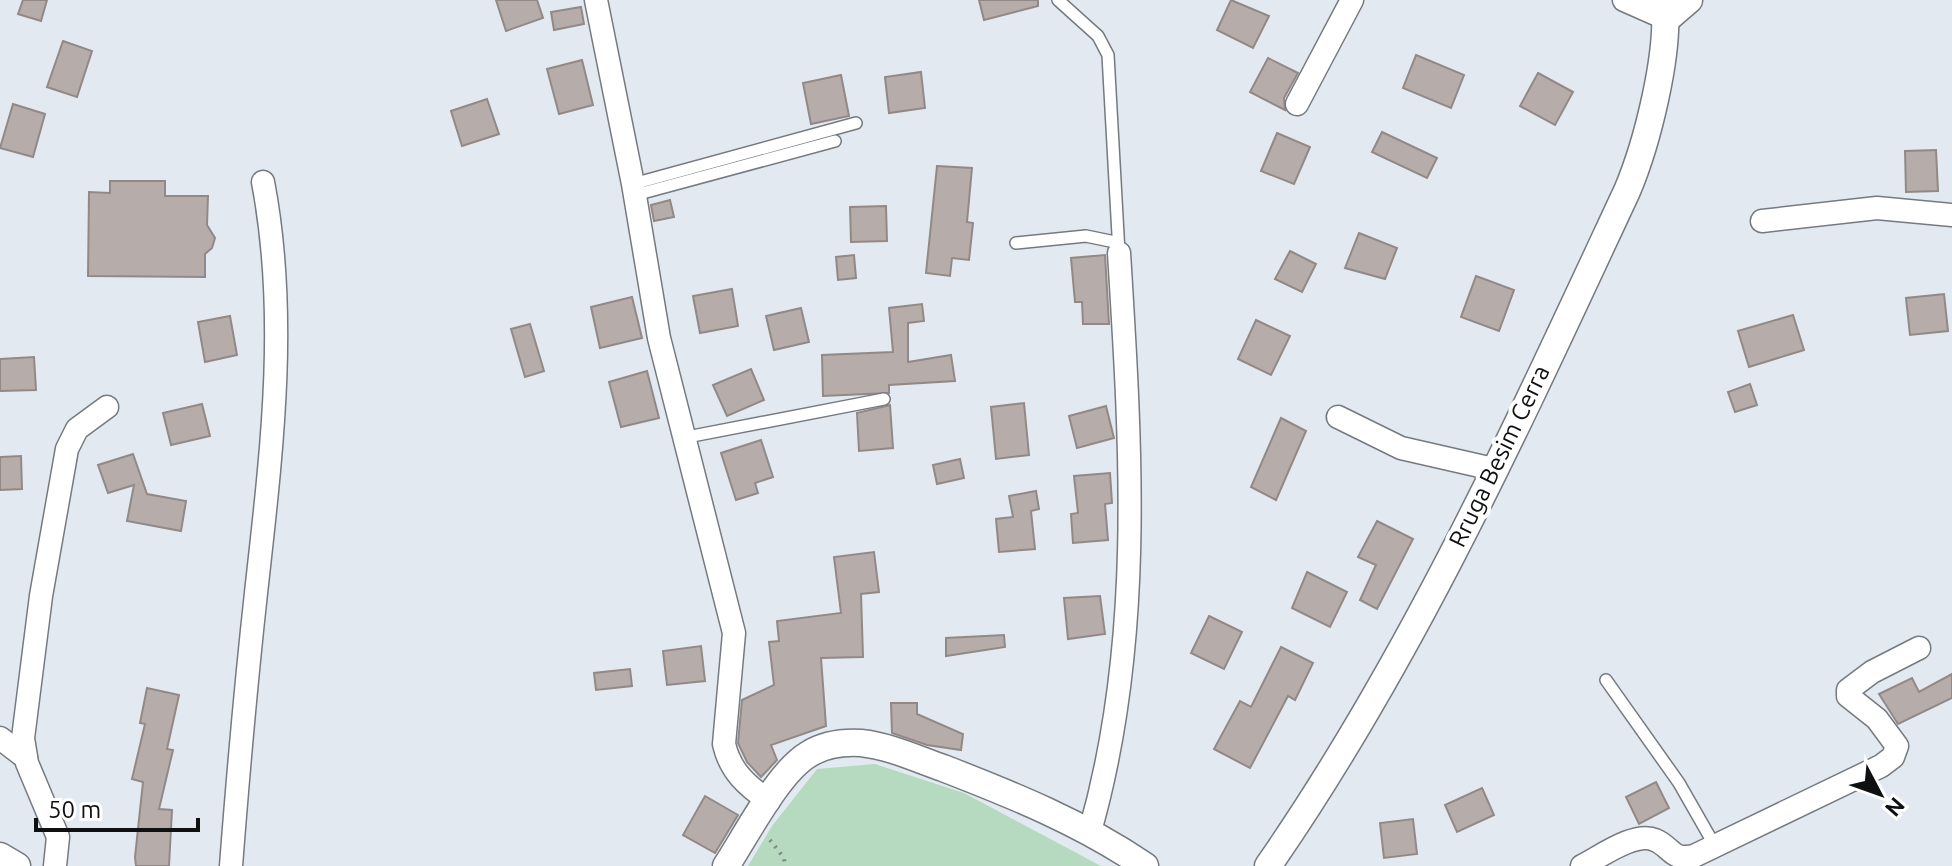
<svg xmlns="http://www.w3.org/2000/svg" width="1952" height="866" viewBox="0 0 1952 866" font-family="Ubuntu,sans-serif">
  <rect width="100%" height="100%" fill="#e3e9f0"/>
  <!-- green -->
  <path fill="#b5dac0" d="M875 764 964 793 1101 866H748L772 826 817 769Z"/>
  <!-- building -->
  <g fill="#b6adaa" stroke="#928986" stroke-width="2">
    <path d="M23 0H47L41 21 18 14Z"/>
    <path d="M496 0H537L543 18 506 31Z"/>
    <path d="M979 0H1038V6L984 20Z"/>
    <path d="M1231 0 1269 16 1253 48 1217 30Z"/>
    <path d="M581 7 584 24 554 30 551 12Z"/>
    <path d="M63 41 92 51 77 97 47 87Z"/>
    <path d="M1416 55 1464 75 1451 108 1403 88Z"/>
    <path d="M1268 58 1298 73 1284 98 1285 110 1250 92Z"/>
    <path d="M582 60 593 105 559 114 547 69Z"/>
    <path d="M921 72 925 108 889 113 885 77Z"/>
    <path d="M1538 73 1573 92 1555 125 1520 106Z"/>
    <path d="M841 75 849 116 811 124 803 83Z"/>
    <path d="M487 99 499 134 462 146 451 111Z"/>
    <path d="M13 104 45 114 33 157 0 148Z"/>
    <path d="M1382 132 1437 158 1427 178 1372 152Z"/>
    <path d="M1277 133 1310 147 1294 184 1261 171Z"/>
    <path d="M1936 150 1938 191 1906 192 1905 151Z"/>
    <path d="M937 166 972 168 967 222 973 223 969 260 952 258 950 276 926 273Z"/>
    <path d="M110 181H165V196H208L207 225 215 238 212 248 205 254V277L88 276 89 192 110 193Z"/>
    <path d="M670 200 674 217 654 221 651 205Z"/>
    <path d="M886 206 887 241 851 242 850 207Z"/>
    <path d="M1359 233 1397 248 1385 279 1345 268Z"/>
    <path d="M1290 251 1316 264 1302 292 1275 279Z"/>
    <path d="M854 255 856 278 838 280 836 257Z"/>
    <path d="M1105 255 1109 324H1083L1082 302H1075L1071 258Z"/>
    <path d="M1476 276 1514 290 1499 331 1461 317Z"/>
    <path d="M732 289 738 326 700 333 693 296Z"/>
    <path d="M1944 294 1948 331 1910 335 1906 298Z"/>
    <path d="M632 297 642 338 600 348 591 307Z"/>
    <path d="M922 304 924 321 908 323V362L951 355 955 381 889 385V393L823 396 822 355 893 352 889 308Z"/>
    <path d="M801 308 809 342 774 350 766 316Z"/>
    <path d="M1793 315 1804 350 1749 367 1738 331Z"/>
    <path d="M230 316 237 355 205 362 198 322Z"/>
    <path d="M1256 320 1290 336 1271 375 1238 359Z"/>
    <path d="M530 324 544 371 525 377 511 329Z"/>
    <path d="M34 357 36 390 0 391V359Z"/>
    <path d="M751 369 764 400 727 416 713 385Z"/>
    <path d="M647 371 659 418 621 427 609 382Z"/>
    <path d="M1750 384 1757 405 1735 412 1728 392Z"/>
    <path d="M1024 403 1029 455 996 459 991 407Z"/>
    <path d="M202 404 210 436 171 445 163 413Z"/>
    <path d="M890 405 893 448 859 451 857 413Z"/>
    <path d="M1106 406 1114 438 1077 448 1069 416Z"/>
    <path d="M1281 418 1306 431 1276 500 1251 487Z"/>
    <path d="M761 440 773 477 755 483 758 493 736 500 721 453Z"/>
    <path d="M133 454 147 494 186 501 181 531 127 521 134 485 108 493 98 465Z"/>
    <path d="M21 456 22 489 0 490V457Z"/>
    <path d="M960 459 964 478 937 484 933 465Z"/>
    <path d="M1110 473 1112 503 1105 504 1108 540 1073 543 1071 514 1078 513 1074 476Z"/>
    <path d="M1036 491 1039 509 1031 511 1035 549 999 552 996 519 1013 517 1009 496Z"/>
    <path d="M1377 521 1413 539 1377 609 1360 600 1376 565 1358 557Z"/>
    <path d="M874 552 879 592 861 594 863 657 821 658 826 726 771 745 777 760 761 777 747 762 738 743 742 700 774 685 769 642 779 641 777 621 841 613 834 557Z"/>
    <path d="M1307 572 1347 592 1330 627 1292 608Z"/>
    <path d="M1100 596 1105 634 1068 639 1064 598Z"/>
    <path d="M1209 616 1242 632 1224 669 1191 653Z"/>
    <path d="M1004 635 1005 647 946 656V638Z"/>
    <path d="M701 646 705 681 667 685 663 651Z"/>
    <path d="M1281 647 1313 663 1295 700 1288 696 1250 768 1214 749 1240 701 1251 707Z"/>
    <path d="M630 669 632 686 596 690 594 673Z"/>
    <path d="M1952 674V698L1898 724 1879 694 1912 678 1919 692Z"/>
    <path d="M147 688 179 695 167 749 173 750 159 809 172 810 169 866H136L135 857 143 782 132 779 145 724 140 723Z"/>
    <path d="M891 703H917V714L963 734 961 750 927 745 892 733Z"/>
    <path d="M1656 782 1669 808 1639 824 1626 797Z"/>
    <path d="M1482 788 1494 815 1457 832 1445 805Z"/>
    <path d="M705 796 738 815 715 853 683 835Z"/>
    <path d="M1413 819 1417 854 1384 858 1380 823Z"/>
  </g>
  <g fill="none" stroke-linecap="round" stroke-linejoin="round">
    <!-- service casing -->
    <g stroke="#757a80" stroke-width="14">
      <g id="service">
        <path d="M1058 0 1098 36 1108 55 1119 253"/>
        <path d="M633 184 856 123"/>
        <path d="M635 195 835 141"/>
        <path d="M1016 243 1086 236 1115 242 1119 252"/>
        <path d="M682 438 884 399"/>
        <path d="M1606 680 1679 783 1715 846"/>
      </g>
    </g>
    <!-- minor casing -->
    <g stroke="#757a80" stroke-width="25">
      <g id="minor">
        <path d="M596 0 633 184 659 338 734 633 724 744C730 771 747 786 769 801"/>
        <path d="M1624 0 1667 19"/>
        <path d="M1297 104 1352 0"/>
        <path d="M1762 221 1877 208 1952 215"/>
        <path d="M1338 417 1401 448 1493 469"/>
        <path d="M0 738 26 758"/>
        <path d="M1090 831C1144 642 1131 446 1119 253"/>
        <path d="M55 866 58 837 27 763 23 738 41 596 67 449 77 429 107 407"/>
        <path d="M231 866C238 775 246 684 256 593 271 457 289 318 263 182"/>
        <path d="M1582 866C1600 857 1635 831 1655 840 1672 847 1671 861 1694 856L1881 766 1893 757 1897 746 1877 719 1848 696V690L1872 672 1919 648"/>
      </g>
    </g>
    <!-- tertiary casing -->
    <g stroke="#757a80" stroke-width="29">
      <g id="tertiary">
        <path d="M1667 19 1689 0"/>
        <path d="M0 856 17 866"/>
        <path d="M726 866C746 836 778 772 809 754 825 744 843 742 861 743 889 746 917 759 943 768 1013 795 1082 823 1145 866"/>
        <path d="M1268 866C1413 657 1520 420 1627 191 1647 144 1671 50 1664 0"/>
      </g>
    </g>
    <!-- path -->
    <path stroke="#81858a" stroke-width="4" stroke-dasharray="2 6" stroke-linecap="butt" d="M770 840 784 858 785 866"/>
    <!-- service -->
    <use href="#service" stroke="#fff" stroke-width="11"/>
    <!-- minor -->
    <use href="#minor" stroke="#fff" stroke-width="22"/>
    <!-- tertiary -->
    <use href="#tertiary" stroke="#fff" stroke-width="26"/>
  </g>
  <g text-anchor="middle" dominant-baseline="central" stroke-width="8" stroke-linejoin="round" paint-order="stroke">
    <!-- street labels -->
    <g font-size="24" fill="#0e1012" stroke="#fff">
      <text transform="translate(1499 456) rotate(-64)">Rruga Besim Cerra</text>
    </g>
  </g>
  <!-- north arrow -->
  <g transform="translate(1880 794) rotate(131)" stroke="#ffffff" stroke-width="6" paint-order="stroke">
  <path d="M0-6L14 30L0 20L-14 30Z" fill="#0e1012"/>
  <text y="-12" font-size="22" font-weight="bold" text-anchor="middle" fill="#0e1012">N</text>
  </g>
  <!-- scale -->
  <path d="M36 818v12h162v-12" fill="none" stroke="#0e1012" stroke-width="4"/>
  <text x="48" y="818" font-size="24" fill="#0e1012" stroke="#ffffff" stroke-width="6" paint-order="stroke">50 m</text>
</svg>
